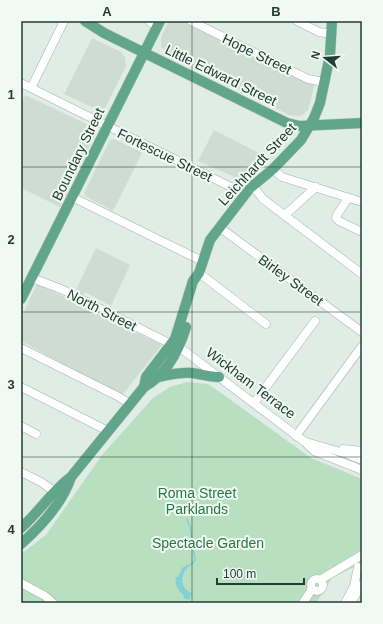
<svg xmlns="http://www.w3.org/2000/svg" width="383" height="624" viewBox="0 0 383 624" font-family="Arial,sans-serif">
  <rect width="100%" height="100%" fill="#e0ece6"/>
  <!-- built -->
  <g fill="#cfdcd5">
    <path d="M169 21H185L315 83 308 110 304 114 299 116 289 115 167 52 161 47V37Z"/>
    <path d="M92 38 121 52 125 57 126 66 103 112 64 94Z"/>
    <path d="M25 95 91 126 95 130V135L60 207 21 188V104Z"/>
    <path d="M214 130 265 156 263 161 244 179H239L198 161Z"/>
    <path d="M114 139 142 153 113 211 85 196 84 193 110 140Z"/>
    <path d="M96 248 130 265 111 306 85 292 79 305 162 345 122 395 83 375 21 341V318L37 284 71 300Z"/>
  </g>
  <!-- green -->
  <path fill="#b8dfbf" d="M187 382 208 384 224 395 311 458 362 479V563L332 578 316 603H21V554L46 535 102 455 153 398 170 387Z"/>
  <!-- water -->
  <path fill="#84d1d5" d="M187 565 188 567C180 576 180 589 192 593L189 600 183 598 184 596C178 590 174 585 176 577H178L182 568Z"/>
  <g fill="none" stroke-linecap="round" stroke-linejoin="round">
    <!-- stream -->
    <g stroke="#84d1d5" stroke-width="1.5">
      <path d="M187 519 189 525"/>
      <path d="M186 567 193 563 195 560 190 526"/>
    </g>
    <!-- minor casing -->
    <g stroke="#a3b4ad" stroke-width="9">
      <g id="minor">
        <path d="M149 21 157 27"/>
        <path d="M191 21 308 79 324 82"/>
        <path d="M297 21 319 32 332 34"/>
        <path d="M21 83 245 194"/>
        <path d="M31 88 64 21"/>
        <path d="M273 169 282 177 362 202"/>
        <path d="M253 186 263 199 362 274"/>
        <path d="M72 197 202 261"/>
        <path d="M348 198 337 215 336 218 339 221 362 232"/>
        <path d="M285 215 316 187"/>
        <path d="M219 227 362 332"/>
        <path d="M199 273 266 324"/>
        <path d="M32 278 61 289 183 350 305 442 314 451 362 470"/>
        <path d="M21 348 119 397 130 404"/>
        <path d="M21 387 108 431"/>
        <path d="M254 403 315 321"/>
        <path d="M21 426 36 434"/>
        <path d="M296 436 362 346"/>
        <path d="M306 442 347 454 362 460"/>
        <path d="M343 449 362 451"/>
        <path d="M21 472 41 482 55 492"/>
        <circle cx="317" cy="585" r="6"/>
        <path d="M320 580 362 555"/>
        <path d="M21 583 45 596 53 603"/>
        <path d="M303 603 312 589"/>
        <path d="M345 603 354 586 358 567"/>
        <path d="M351 603 362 584"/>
      </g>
    </g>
    <!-- major casing -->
    <g stroke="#c1c9c6" stroke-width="11">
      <g id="major">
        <path d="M85 21 104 33 287 123 300 126 362 123"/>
        <path d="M21 299 160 21"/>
        <path d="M157 377C169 375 179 372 192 373 201 374 210 377 219 377"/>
        <path d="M144 387 146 377 175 339 193 281 199 273 210 240 250 188 273 169 301 140 314 118 320 103 330 55 332 21"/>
        <path d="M21 528C39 512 52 491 71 477L144 387C166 375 179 350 186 327"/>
        <path d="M21 544C40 527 63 502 71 477"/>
      </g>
    </g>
    <!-- minor -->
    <use href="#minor" stroke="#fff" stroke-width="8"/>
    <!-- major -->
    <use href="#major" stroke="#62a58d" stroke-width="10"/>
  </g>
  <!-- grid -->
  <path fill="none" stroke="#203e33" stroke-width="1" stroke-opacity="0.55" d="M192 21V603M21 167H362M21 312H362M21 457H362"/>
  <g text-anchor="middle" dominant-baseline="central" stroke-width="4" stroke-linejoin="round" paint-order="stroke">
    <!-- street labels -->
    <g font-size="14" fill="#203e33" stroke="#f1f9f4">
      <text transform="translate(257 54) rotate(26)">Hope Street</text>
      <text transform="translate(221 75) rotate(26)">Little Edward Street</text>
      <text transform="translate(78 154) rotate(-64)">Boundary Street</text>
      <text transform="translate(165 155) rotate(26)">Fortescue Street</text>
      <text transform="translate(257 164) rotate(-47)">Leichhardt Street</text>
      <text transform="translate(291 280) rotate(36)">Birley Street</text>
      <text transform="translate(102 310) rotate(27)">North Street</text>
      <text transform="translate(251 383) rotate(37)">Wickham Terrace</text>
    </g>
    <!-- park labels -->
    <g font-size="14" fill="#27783f" stroke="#f1f9f4">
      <text x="197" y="493">Roma Street<tspan x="197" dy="16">Parklands</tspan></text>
      <text x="208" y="543">Spectacle Garden</text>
    </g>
  </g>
  <!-- border -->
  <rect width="383" height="624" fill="none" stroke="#f1f9f4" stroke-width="44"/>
  <!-- north arrow -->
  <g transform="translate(325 58) rotate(287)" stroke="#f1f9f4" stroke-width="3" paint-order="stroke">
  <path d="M0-3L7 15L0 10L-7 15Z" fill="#203e33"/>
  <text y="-6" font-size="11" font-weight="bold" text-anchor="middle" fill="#203e33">N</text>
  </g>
  <!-- scale -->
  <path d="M217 578v6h87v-6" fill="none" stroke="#203e33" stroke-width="2"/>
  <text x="223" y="578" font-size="12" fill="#203e33" stroke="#f1f9f4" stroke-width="3" paint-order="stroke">100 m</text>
  <rect x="22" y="22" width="339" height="580" fill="none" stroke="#203e33" stroke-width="1.5"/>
  <g font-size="13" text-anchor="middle" font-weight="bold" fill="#203e33">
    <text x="107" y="16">A</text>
    <text x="276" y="16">B</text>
    <text x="11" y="99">1</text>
    <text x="11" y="244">2</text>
    <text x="11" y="389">3</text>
    <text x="11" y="534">4</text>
  </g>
</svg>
